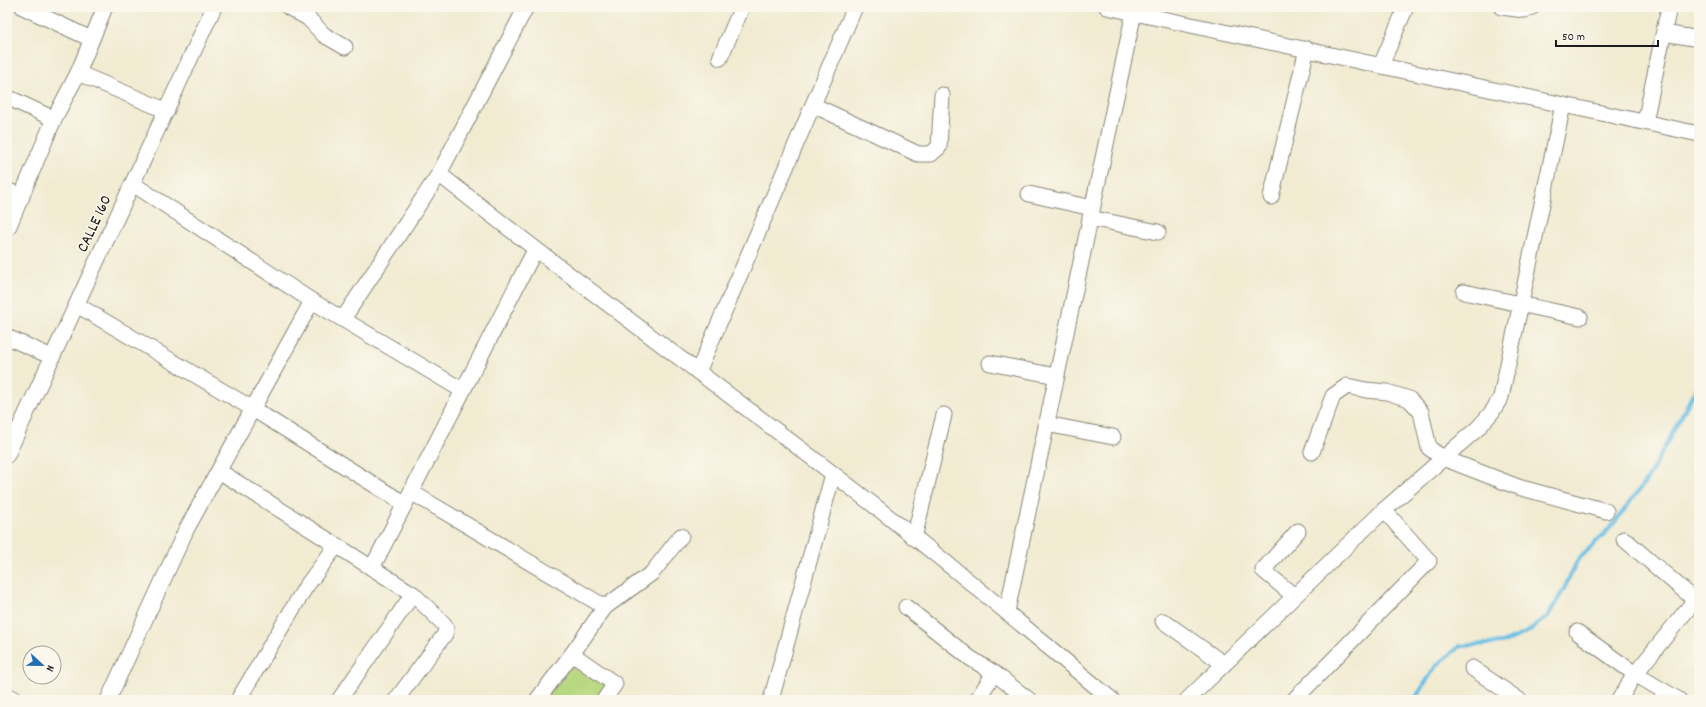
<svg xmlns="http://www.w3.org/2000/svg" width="1706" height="707" viewBox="0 0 1706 707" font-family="Dekko,sans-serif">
  <rect width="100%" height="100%" fill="#fbf7ec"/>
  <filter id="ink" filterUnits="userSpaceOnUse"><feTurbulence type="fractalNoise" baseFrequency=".025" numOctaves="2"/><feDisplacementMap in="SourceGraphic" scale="8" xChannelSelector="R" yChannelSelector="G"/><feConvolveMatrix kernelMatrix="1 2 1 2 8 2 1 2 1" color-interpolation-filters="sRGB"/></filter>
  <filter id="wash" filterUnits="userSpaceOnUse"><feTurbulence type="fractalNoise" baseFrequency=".012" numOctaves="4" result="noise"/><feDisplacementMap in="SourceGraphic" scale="16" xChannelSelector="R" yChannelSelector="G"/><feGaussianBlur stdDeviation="0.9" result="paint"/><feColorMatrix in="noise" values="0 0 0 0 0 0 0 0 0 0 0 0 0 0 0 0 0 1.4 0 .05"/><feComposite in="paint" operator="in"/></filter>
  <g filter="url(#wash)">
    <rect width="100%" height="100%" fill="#f1ebd2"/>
    <!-- park -->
    <path fill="#b7d880" stroke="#6a7a4e" d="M574 662 607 685 596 700H543Z"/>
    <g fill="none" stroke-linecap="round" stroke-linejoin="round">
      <!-- stream -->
      <path stroke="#68bde4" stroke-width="4" d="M1414 700 1436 666 1460 646 1502 643 1526 633 1548 616 1564 589 1577 561 1612 526 1648 478 1699 383"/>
    </g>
  </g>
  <g filter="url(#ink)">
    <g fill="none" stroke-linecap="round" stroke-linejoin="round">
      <!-- minor casing -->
      <g stroke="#868477" stroke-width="17">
        <g id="minor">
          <path d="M23 7 91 39"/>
          <path d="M288 7 308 18 324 35 345 47"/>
          <path d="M1107 7 1699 134"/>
          <path d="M1501 7 1525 10 1532 7"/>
          <path d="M1664 33 1699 39"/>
          <path d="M720 58 742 7"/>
          <path d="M1381 65 1406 7"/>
          <path d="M78 73 167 111"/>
          <path d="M7 97 54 119"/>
          <path d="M813 105 918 154H931L939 147 942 95"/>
          <path d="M1645 122 1669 7"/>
          <path d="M439 174C568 276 701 373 832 473 928 546 1020 623 1112 700"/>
          <path d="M133 184 312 301 462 390"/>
          <path d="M7 190 22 197"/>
          <path d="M1029 194 1092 208"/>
          <path d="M1271 197 1307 49"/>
          <path d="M1090 218 1158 232"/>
          <path d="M8 228 54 119 78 73 105 7"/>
          <path d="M1464 292 1580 317"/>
          <path d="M77 305 253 409 405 504"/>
          <path d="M343 319 439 174 526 7"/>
          <path d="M7 337 52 357"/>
          <path d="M990 363 1056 376"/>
          <path d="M698 372 855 7"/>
          <path d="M1046 424 1113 437"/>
          <path d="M1312 452 1333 396 1347 386 1366 390 1387 392 1409 399 1421 412 1429 448 1443 458 1518 487 1606 511"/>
          <path d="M7 455 214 7"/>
          <path d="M219 471 413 594 444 624 446 629 445 634 396 700"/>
          <path d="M411 492 605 607"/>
          <path d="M914 538 944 415"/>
          <path d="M1624 539 1695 600"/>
          <path d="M372 568 535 250"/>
          <path d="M1294 596 1263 570 1298 531"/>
          <path d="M906 607 970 658 994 673"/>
          <path d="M1007 611 1134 12"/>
          <path d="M1163 621 1224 664"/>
          <path d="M1577 632 1635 674 1679 700"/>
          <path d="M572 654 615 684 604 700"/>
          <path d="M1472 668 1519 700"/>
          <path d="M7 695 17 700"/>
          <path d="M108 700 186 530 312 301"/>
          <path d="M238 700 305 588 336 546"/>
          <path d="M339 700 413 594"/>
          <path d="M537 700 572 654 605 607 652 573 681 536"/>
          <path d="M771 700 833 474"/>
          <path d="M977 700 994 673 1029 700"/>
          <path d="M1187 700 1384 510 1478 428 1492 412 1501 397 1563 105"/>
          <path d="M1294 700 1429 561 1384 510"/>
          <path d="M1619 700 1635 674 1699 595"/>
        </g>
      </g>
      <!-- minor -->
      <use href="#minor" stroke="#fff" stroke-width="15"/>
    </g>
  </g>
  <g text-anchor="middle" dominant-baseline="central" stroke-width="3" stroke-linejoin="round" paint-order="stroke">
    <!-- street labels -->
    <g font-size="16" fill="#1c1c1c" stroke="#fbf7ec">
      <text transform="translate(95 224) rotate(-65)">CALLE 160</text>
    </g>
  </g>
  <!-- margin -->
  <rect width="1706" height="707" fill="none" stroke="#fbf7ec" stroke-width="24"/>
  <!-- north arrow -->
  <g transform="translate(42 665) rotate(112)"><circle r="19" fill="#fbf7ec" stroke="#a29f99"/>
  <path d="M0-3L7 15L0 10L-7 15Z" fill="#1f6fb2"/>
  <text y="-6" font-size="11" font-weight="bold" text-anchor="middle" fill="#1c1c1c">N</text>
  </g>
  <!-- scale -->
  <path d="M1556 40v6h102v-6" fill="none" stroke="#1c1c1c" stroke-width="2"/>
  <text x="1562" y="40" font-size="12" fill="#1c1c1c" stroke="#fbf7ec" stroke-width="3" paint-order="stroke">50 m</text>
</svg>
